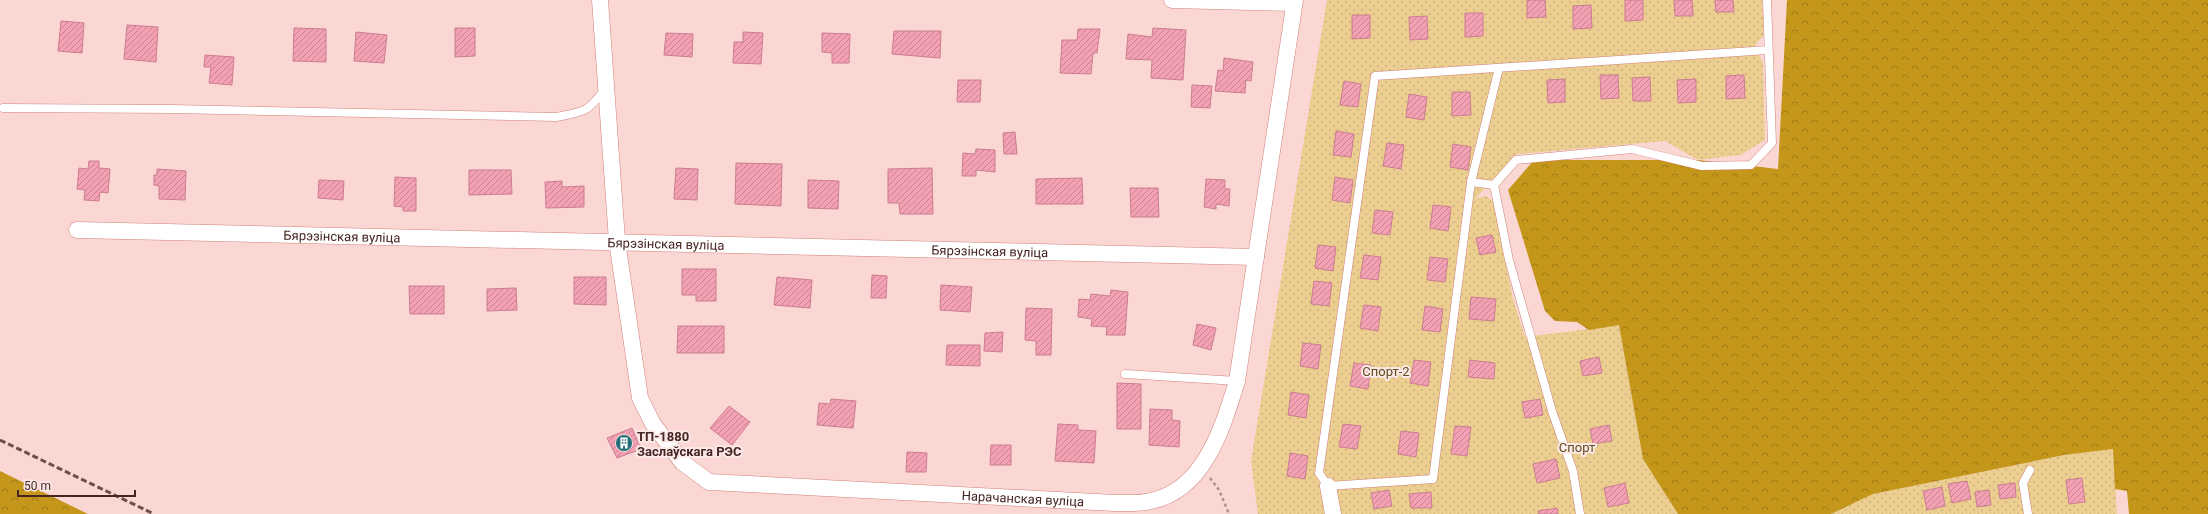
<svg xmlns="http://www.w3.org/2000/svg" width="2208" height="514" viewBox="0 0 2208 514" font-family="Roboto,sans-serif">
  <defs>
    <pattern id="grass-dots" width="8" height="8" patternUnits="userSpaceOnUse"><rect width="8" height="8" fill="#ebce90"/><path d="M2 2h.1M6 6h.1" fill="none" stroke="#cbb17c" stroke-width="1.8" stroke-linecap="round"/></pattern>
    <pattern id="forest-crowns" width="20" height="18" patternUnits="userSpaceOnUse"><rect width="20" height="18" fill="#c49619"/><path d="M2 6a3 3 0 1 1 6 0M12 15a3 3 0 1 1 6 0" fill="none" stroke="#a17a16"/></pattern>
    <pattern id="building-hatch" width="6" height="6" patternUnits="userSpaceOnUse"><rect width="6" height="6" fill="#f3a1b3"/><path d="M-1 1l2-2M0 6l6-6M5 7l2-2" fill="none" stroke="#c78391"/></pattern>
  </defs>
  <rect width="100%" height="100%" fill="#fbd7d4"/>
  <!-- grass -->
  <g fill="url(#grass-dots)">
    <path d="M1327 0H1762L1764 35 1755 45 1763 63 1765 140 1741 155 1698 160 1665 141 1517 154 1475 199 1486 196 1494 202 1513 299 1525 337 1619 325 1643 459 1678 514H1258L1251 461Z"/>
    <path d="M2113 449 2117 514H1831L1873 494 2064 455Z"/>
  </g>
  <!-- forest -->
  <g fill="url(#forest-crowns)">
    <path d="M1787 0H2208V514H2129L2127 491 2115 489 2113 449 2064 455 1873 494 1831 514H1678L1643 459 1619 325 1589 330 1577 322 1555 321 1545 311 1508 190 1534 160H1698L1778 169Z"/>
    <path d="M0 471 88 514H0Z"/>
  </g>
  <!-- building -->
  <g fill="url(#building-hatch)" stroke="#cc7d8f">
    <path d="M1527 0H1545L1546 17 1527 18Z"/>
    <path d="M1625 0H1643V20L1625 21Z"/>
    <path d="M1674 0H1692L1693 16H1675Z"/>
    <path d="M1715 0H1733L1734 12H1716Z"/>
    <path d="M1591 5 1592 28 1573 29V6Z"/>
    <path d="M1465 13H1483V36L1465 37Z"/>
    <path d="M1352 15H1370V38L1352 39Z"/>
    <path d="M1427 16 1428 39 1410 40 1409 17Z"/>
    <path d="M61 21 84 23 82 53 58 51Z"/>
    <path d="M127 25 158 27 156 62 124 59Z"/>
    <path d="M294 28 326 29V62L293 61Z"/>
    <path d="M455 28H475V56L455 57Z"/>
    <path d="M1153 28 1186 30 1183 80 1151 78 1152 60 1126 59 1128 34 1152 37Z"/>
    <path d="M1078 29H1100L1097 53H1093L1091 74 1060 73 1062 40H1077Z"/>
    <path d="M894 31H941L940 58 892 54Z"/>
    <path d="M356 32 387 35 384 63 354 61Z"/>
    <path d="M743 32 763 33 761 64 733 63 734 42H743Z"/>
    <path d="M666 33 693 34 692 57 664 55Z"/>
    <path d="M822 33 850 34 849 63H832V53L822 52Z"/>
    <path d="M205 55 234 57 232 85 209 83 211 67H204Z"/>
    <path d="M1224 58 1253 62 1251 81 1246 80 1245 93 1215 91 1218 70 1223 71Z"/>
    <path d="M1600 75H1618L1619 98 1601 99Z"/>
    <path d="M1744 75 1745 98 1726 99V76Z"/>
    <path d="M1650 77 1651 101H1633L1632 78Z"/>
    <path d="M1565 79V102L1548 103 1547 80Z"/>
    <path d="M1696 79V102L1678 103 1677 80Z"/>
    <path d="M958 80H981L980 102H957Z"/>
    <path d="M1344 81 1361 84 1358 107 1340 105Z"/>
    <path d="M1192 85 1212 86 1210 108 1191 107Z"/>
    <path d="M1452 92H1470L1471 115 1452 116Z"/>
    <path d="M1409 94 1427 97 1424 120 1406 117Z"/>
    <path d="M1336 131 1354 134 1351 157 1333 155Z"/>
    <path d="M1015 132 1017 154H1004L1003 133Z"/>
    <path d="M1387 143 1404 145 1401 169 1383 166Z"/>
    <path d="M1453 144 1471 147 1468 170 1450 167Z"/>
    <path d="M976 149 995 150V172L976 170V176H962L963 153 975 154Z"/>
    <path d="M89 161H99V168L110 169 108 193 100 192 99 201 84 200 85 190 77 189 79 168 88 169Z"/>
    <path d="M736 163 782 164 781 206 735 204Z"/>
    <path d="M676 168 698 169 697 200 674 199Z"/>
    <path d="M932 168 933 214H900L899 203H888V169Z"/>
    <path d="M157 169 186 171 185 200 159 199V186L154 185V175H157Z"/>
    <path d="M469 170H511L512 194 469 195Z"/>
    <path d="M395 177 416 178V211H403V207L394 206Z"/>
    <path d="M1335 177 1353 180 1350 203 1332 200Z"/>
    <path d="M1082 178 1083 204H1036V179Z"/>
    <path d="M1206 179 1225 180V189H1230L1229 206 1216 204V209L1204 207Z"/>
    <path d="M319 180 344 181 343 200 318 198Z"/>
    <path d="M808 180 839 181 838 209 808 208Z"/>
    <path d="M562 181V187L584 186V207L546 208 545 182Z"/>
    <path d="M1130 188H1158L1159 217H1131Z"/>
    <path d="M1433 205 1451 207 1448 231 1430 228Z"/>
    <path d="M1375 210 1393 212 1390 235 1372 233Z"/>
    <path d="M1492 235 1496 252 1480 255 1476 238Z"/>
    <path d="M1318 245 1336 247 1333 271 1315 268Z"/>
    <path d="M1364 255 1381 257 1378 280 1360 278Z"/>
    <path d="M1430 257 1448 259 1445 282 1427 280Z"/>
    <path d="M682 269H716V301H696V295H682Z"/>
    <path d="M872 275 887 276 886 298H871Z"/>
    <path d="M574 277H606V305L574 304Z"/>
    <path d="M777 277 812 280 810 308 774 305Z"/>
    <path d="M1314 281 1332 283 1329 306 1311 304Z"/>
    <path d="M941 285 972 287 970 312 940 310Z"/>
    <path d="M409 286H444V314H410Z"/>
    <path d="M516 288 517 310 487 311V289Z"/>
    <path d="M1111 290 1128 292 1125 335H1106L1107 327 1091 326 1092 319 1078 317 1079 299 1090 300 1091 294 1110 296Z"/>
    <path d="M1471 297 1496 299 1494 321 1469 319Z"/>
    <path d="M1364 305 1381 307 1378 331 1360 328Z"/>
    <path d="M1425 306 1443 309 1440 332 1422 330Z"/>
    <path d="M1026 308 1052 309 1051 355H1036V341L1025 340Z"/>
    <path d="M1197 324 1216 328 1211 350 1193 345Z"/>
    <path d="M678 326H724V353H677Z"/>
    <path d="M1003 332 1002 352 984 351 985 333Z"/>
    <path d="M1303 343 1321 345 1318 369 1300 366Z"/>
    <path d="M947 345H980V366L946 365Z"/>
    <path d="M1599 357 1602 373 1583 376 1580 361Z"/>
    <path d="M1414 360 1431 362 1428 386 1410 383Z"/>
    <path d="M1470 360 1495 363 1494 379 1468 377Z"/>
    <path d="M1354 363 1371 365 1368 389 1350 386Z"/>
    <path d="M1117 383 1141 384V429H1117Z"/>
    <path d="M1291 392 1309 395 1306 418 1288 415Z"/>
    <path d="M831 399 856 401 853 428 817 425 819 403 830 404Z"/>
    <path d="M1540 399 1543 415 1525 418 1522 402Z"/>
    <path d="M729 406 750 422 732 445 710 428Z"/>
    <path d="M1150 409 1172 410V420L1180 421 1179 447 1149 445Z"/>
    <path d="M1058 424 1078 425V430L1096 431 1094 463 1055 461Z"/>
    <path d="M1343 424 1361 426 1357 449 1339 447Z"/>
    <path d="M1609 425 1612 441 1593 444 1590 429Z"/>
    <path d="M1455 426 1471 427 1467 456 1451 454Z"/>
    <path d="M632 428 641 449 617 458 607 438Z"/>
    <path d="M1401 431 1419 433 1416 457 1398 454Z"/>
    <path d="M991 445H1011V465H990Z"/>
    <path d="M907 452 927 453 926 472H906Z"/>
    <path d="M1290 453 1308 456 1305 479 1287 476Z"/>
    <path d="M1556 459 1560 478 1537 483 1533 464Z"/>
    <path d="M2082 478 2085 502 2069 504 2066 480Z"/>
    <path d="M1967 481 1971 499 1952 503 1948 484Z"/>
    <path d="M1625 483 1629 503 1608 507 1604 488Z"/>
    <path d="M2015 483 2016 497 2000 499 1998 485Z"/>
    <path d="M1942 487 1945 506 1927 510 1923 491Z"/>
    <path d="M1389 490 1392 506 1374 509 1371 493Z"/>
    <path d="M1989 490 1991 505 1977 507 1975 492Z"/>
    <path d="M1431 492 1432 508H1411L1409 494Z"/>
    <path d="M1557 508 1558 514H1539L1538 511Z"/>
  </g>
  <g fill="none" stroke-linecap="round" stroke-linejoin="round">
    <!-- lane casing -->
    <g stroke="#d0817a" stroke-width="9">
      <g id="lane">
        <path d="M1499 68 1471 182 1433 479 1328 486 1319 473 1375 76 1768 50"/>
        <path d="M3 108 172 109 556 117C582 112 588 113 604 90"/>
        <path d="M1471 182 1494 185"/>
        <path d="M1494 185 1516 160 1632 149 1702 166 1751 165 1772 143 1767 0"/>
        <path d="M1494 185 1509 260 1552 411 1573 471 1580 514"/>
        <path d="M1125 374 1237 381"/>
        <path d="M2028 514 2023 483 2030 470"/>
      </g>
    </g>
    <!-- street casing -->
    <g stroke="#d0817a" stroke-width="17">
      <g id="street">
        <path id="s1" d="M600 0 617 241 640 398 653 424 682 462 709 482 1115 503C1127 503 1140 504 1151 501 1205 490 1223 426 1237 381L1295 0"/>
        <path d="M1172 0 1294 3"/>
        <path id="s2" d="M77 230 1256 257"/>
        <path d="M1328 486 1333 514"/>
      </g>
    </g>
    <!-- path -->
    <path stroke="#b18e8c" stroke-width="2.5" stroke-dasharray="3 3" stroke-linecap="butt" d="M1210 478 1219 490 1229 514"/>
    <!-- lane -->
    <use href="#lane" stroke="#fff" stroke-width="8"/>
    <!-- street -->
    <use href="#street" stroke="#fff" stroke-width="16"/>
    <!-- rail -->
    <path stroke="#6f4d4b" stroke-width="3" stroke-dasharray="6 3" stroke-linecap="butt" d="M0 440 154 514"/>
  </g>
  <!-- icons -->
  <defs>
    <g id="building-disc" transform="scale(0.9)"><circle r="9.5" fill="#246f77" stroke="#fbe9e7"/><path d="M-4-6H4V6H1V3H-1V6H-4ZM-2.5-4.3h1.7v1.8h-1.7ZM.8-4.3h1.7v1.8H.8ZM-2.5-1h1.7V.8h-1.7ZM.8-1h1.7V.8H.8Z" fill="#fff"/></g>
  </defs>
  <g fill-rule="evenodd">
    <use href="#building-disc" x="624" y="443"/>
  </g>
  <g text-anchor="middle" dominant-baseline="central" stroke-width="4" stroke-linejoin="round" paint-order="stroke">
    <!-- street labels -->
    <g font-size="13" fill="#462523" stroke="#fbe9e7">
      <text stroke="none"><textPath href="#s2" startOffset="265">Бярэзінская вуліца</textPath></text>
      <text stroke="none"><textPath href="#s2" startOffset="589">Бярэзінская вуліца</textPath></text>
      <text stroke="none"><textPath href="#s2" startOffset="913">Бярэзінская вуліца</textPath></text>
      <text stroke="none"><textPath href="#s1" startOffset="825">Нарачанская вуліца</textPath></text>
    </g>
    <!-- park labels -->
    <g font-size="13" fill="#604c1f" stroke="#fbe9e7">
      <text x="1386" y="371">Спорт-2</text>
      <text x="1577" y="447">Спорт</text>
    </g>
    <!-- poi labels -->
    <g font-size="13" font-weight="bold" fill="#462523" stroke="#fbe9e7" text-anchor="start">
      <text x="637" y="436">ТП-1880<tspan x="637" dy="15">Заслаўскага РЭС</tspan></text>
    </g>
  </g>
  <!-- scale -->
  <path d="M18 490v6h117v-6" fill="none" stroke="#462523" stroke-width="2"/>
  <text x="24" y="490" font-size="12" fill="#462523" stroke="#fbe9e7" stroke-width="3" paint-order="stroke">50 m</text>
</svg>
